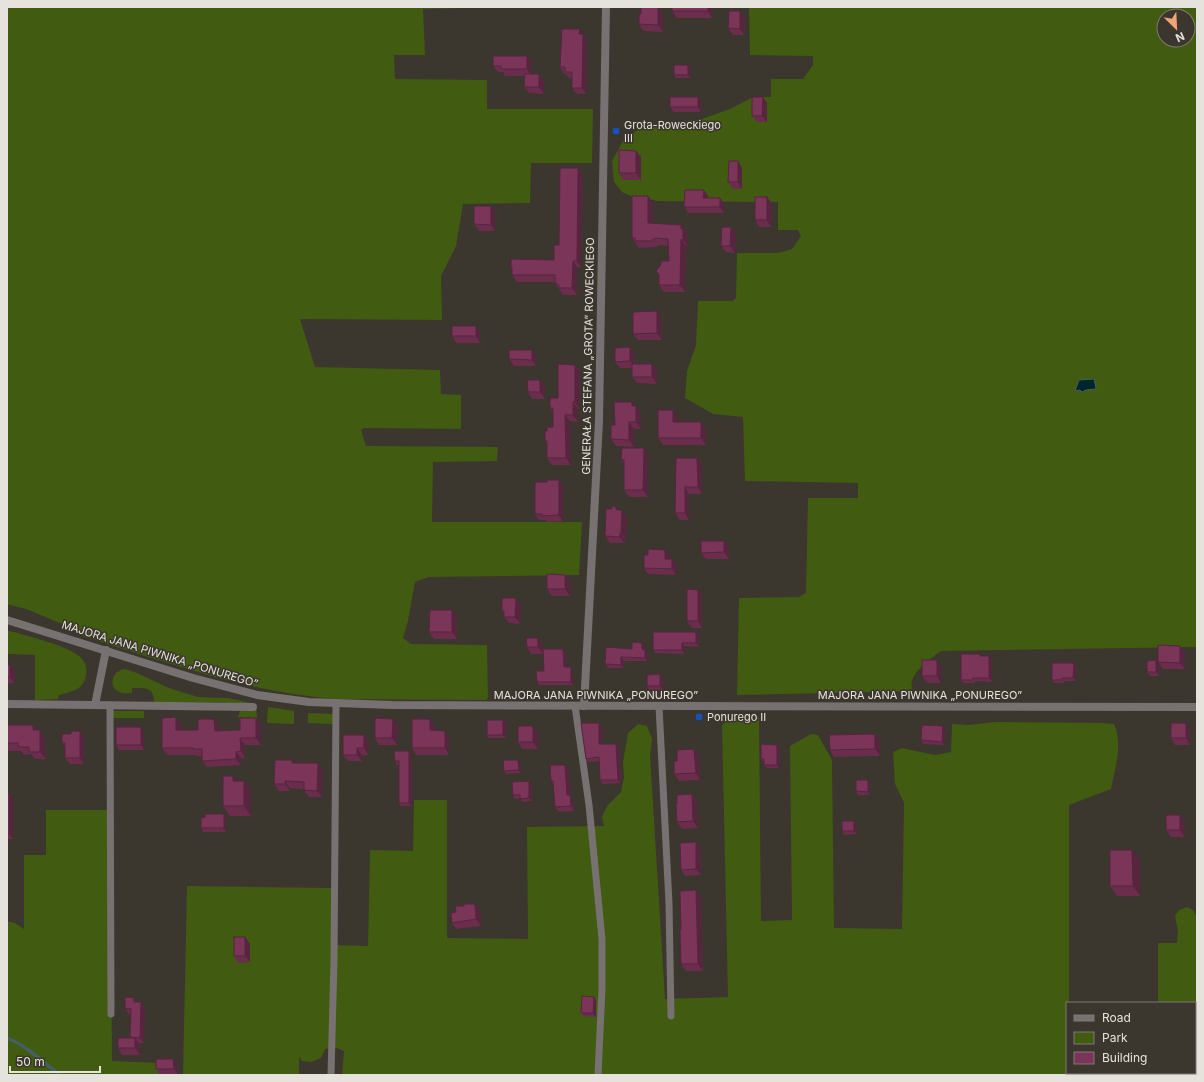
<svg xmlns="http://www.w3.org/2000/svg" width="1204" height="1082" viewBox="0 0 1204 1082" font-family="Inter,sans-serif">
  <rect width="100%" height="100%" fill="#3b362e"/>
  <!-- green -->
  <g fill="#415b11" fill-rule="evenodd">
    <path d="M7 7H509L423 9 425 55H394L395 79 487 80V109H593L592 163H531L530 203 463 204 456 246 441 276 442 320 300 319 315 367 440 370 441 394 461 395V429L364 428 361 430 366 446 498 447 497 461 433 462 432 522H582L579 575 429 577 415 582 408 621 403 638 411 644 487 645 488 698 486 700 336 699C248 693 164 661 79 635L77 634 76 630 29 610 7 604Z"/>
    <path d="M749 7H1197V647L941 651C932 657 915 670 912 681 911 684 912 688 912 691L737 695 739 598 799 597 806 593 808 498H858V483L745 481 743 417 713 414 685 398 687 371 696 345 698 301H733L736 298 737 253H778L792 249 801 236 798 230H778V202L655 201V200L635 198 622 192 614 182 612 161 623 141 640 128 663 123 699 120 730 109 753 97H771V79H803L813 65V56L750 55ZM1164 16H1188V40H1164Z"/>
    <path d="M7 630C26 636 64 644 79 656 85 661 88 668 86 675 84 690 71 692 59 695L58 699 35 700V655L7 654Z"/>
    <path d="M125 669 137 673 169 688 198 697 228 698 256 704 257 718 238 717 240 711 254 710 253 707 221 702H154C154 686 144 688 132 688V693C129 693 125 694 122 693 107 689 111 670 125 669Z"/>
    <path d="M268 707 294 711V724L267 723Z"/>
    <rect x="112" y="711" width="32" height="7"/>
    <path d="M308 713 333 714V724L308 723Z"/>
    <path d="M744 717H759L761 921 792 920 790 746 811 734 818 735 832 760 834 928 902 929 904 803 895 784 893 752 902 748 935 755 951 752 952 724 968 725 996 722 1103 723 1114 724C1123 743 1115 770 1111 789L1069 805V1003H1067V1073H1195V1003H1158V943H1177L1178 931 1175 916 1179 910 1187 907 1193 910 1197 917V1075H342L344 1051 337 1048 325 1049 321 1058 311 1062 302 1061 299 1057V1075H183L187 886 333 888 332 945 368 946 370 850 413 851 414 800H447V938L528 939 527 827 604 826 602 817 607 806 621 792 624 777 623 762 628 733 638 724 647 726 652 739 650 755 665 999 728 997 722 725 727 721Z"/>
    <path d="M46 810H110L112 1061 160 1063 159 1075H7V921L15 923 24 929V855H46Z"/>
  </g>
  <!-- water -->
  <path fill="#00262b" stroke="#455f60" d="M1094 379 1096 388 1095 389 1086 390 1082 392 1080 390 1075 391 1079 380Z"/>
  <g fill="none" stroke-linecap="round" stroke-linejoin="round">
    <!-- stream -->
    <path stroke="#455f60" stroke-width="3.5" d="M7 1038C27 1046 43 1062 60 1075"/>
    <!-- lane -->
    <g stroke="#777171" stroke-width="7">
      <path d="M110 705 111 1014"/>
      <path d="M575 706 589 805 602 939V989L598 1075"/>
      <path d="M659 706 669 903 671 1016"/>
      <path d="M331 1075 334 960 336 704"/>
    </g>
    <!-- street -->
    <g stroke="#777171" stroke-width="8">
      <path d="M7 620 193 678 257 695 309 702 392 705 692 706 1197 707"/>
      <path d="M7 704 253 707"/>
      <path d="M95 705 106 650"/>
      <path d="M584 706 599 421 606 7"/>
    </g>
  </g>
  <!-- wall -->
  <g fill="#6a2e4c">
    <path d="M672 7H712V18H677L672 11Z"/>
    <path d="M641 14H663V32L643 31 639 24Z"/>
    <path d="M745 18 744 35H733L728 28Z"/>
    <path d="M584 36 587 40 586 94H577L572 88V78H569L566 74H564L560 67Z"/>
    <path d="M532 63 531 74 544 81V94L529 93 524 87 525 76H505L503 72H498L493 66Z"/>
    <path d="M690 68V78H676L674 75Z"/>
    <path d="M701 102V112H674L670 107Z"/>
    <path d="M767 103V122H757L752 116Z"/>
    <path d="M636 151 641 157V180H623L619 173Z"/>
    <path d="M578 168 583 175 581 267H577V295H563L555 283V282H517L512 275V271L511 268 554 260 559 245Z"/>
    <path d="M742 168V189H733L728 182Z"/>
    <path d="M704 190 708 196V198H720L724 204V213H688L684 207Z"/>
    <path d="M767 197 772 204 771 227H759L755 220Z"/>
    <path d="M653 203V224L686 231V232L688 235V246H686L685 292H664L659 285V276L656 271 669 261 668 246 660 245 655 247 639 248 632 238Z"/>
    <path d="M491 206 495 212V231H479L474 224Z"/>
    <path d="M731 227 736 234 735 253 726 252 721 246Z"/>
    <path d="M661 318 662 340H638L633 334Z"/>
    <path d="M480 332V343H456L452 336Z"/>
    <path d="M630 347 634 354 635 364H652L657 371V384L637 383 632 377V368H620L615 362Z"/>
    <path d="M536 357V366H514L509 359Z"/>
    <path d="M575 365 580 371 579 409H578V422L570 421 571 465H552L547 458V444L545 441 553 427V412L550 408 558 398Z"/>
    <path d="M540 380 545 387V399H532L528 392Z"/>
    <path d="M632 402 635 406H636L641 413V429H634V447L616 446 611 439 615 425Z"/>
    <path d="M677 417V422H701L706 429V445H663L658 438Z"/>
    <path d="M648 455V497H629L624 490V464L621 459Z"/>
    <path d="M676 458H697L702 464V494H689V520H680L675 513Z"/>
    <path d="M563 485V521L547 522 546 520H539L535 514Z"/>
    <path d="M618 510 627 517 626 540H625L624 543H610L605 536Z"/>
    <path d="M728 547 729 559H706L701 553Z"/>
    <path d="M670 557V559H672L677 566 676 575 648 574 644 568Z"/>
    <path d="M565 575 570 581V596H552L547 589Z"/>
    <path d="M698 590 702 596V628H692L687 621Z"/>
    <path d="M516 598 521 605 520 624 509 623 504 617V613L502 611Z"/>
    <path d="M456 616 457 639H434L429 632Z"/>
    <path d="M696 632 699 636V647L684 646V654L655 653 653 650Z"/>
    <path d="M642 643 644 646V650H645L648 653 647 661H624L623 668H608L605 664Z"/>
    <path d="M543 645V654H531L527 647Z"/>
    <path d="M1180 646 1185 652V669H1163L1158 662Z"/>
    <path d="M563 649 566 653V667H571L573 670V685H539L537 682 544 671Z"/>
    <path d="M981 656H989L992 660V682L975 681V683H963L961 680Z"/>
    <path d="M1156 660 1159 664V676H1150L1147 672Z"/>
    <path d="M1074 663 1076 666V681H1064V683H1054L1052 680Z"/>
    <path d="M7 665 15 672 14 683H7Z"/>
    <path d="M941 667V683H927L922 676Z"/>
    <path d="M662 678 663 690H649L647 686Z"/>
    <path d="M256 718 261 725V745H245V758H241V765L207 767 202 761V756H197L196 755H167L162 748 181 724V730H198L214 719 219 725V730H240Z"/>
    <path d="M506 723V738H489L487 735Z"/>
    <path d="M599 723 602 726V744L619 747 621 783 603 784 600 780V761L588 762 586 759Z"/>
    <path d="M7 725H33L37 730 45 738 46 759H35L31 754 24 755 21 751H7Z"/>
    <path d="M398 725 397 745H379L375 738Z"/>
    <path d="M435 726V730L449 738V755H416L412 748Z"/>
    <path d="M945 730 944 745 923 744 921 740Z"/>
    <path d="M1190 730V745H1175L1171 738Z"/>
    <path d="M80 731 84 738V764H70L65 758V747L62 743 71 734Z"/>
    <path d="M144 732V750H119L116 745Z"/>
    <path d="M538 733V749H522L518 742Z"/>
    <path d="M875 734 880 741V756L834 757 830 750Z"/>
    <path d="M364 735 369 741 368 755H362V761H348L343 755Z"/>
    <path d="M780 748 779 768H767L764 765V762H763L761 759Z"/>
    <path d="M409 751 411 754 412 806H401L399 803V765H397L395 761Z"/>
    <path d="M699 756 700 780 679 781 674 774 677 761Z"/>
    <path d="M292 760 294 763H318L322 770V797H309L304 790V789L290 788V791H279L274 784Z"/>
    <path d="M520 763 521 773 506 774 504 771Z"/>
    <path d="M569 770 570 796 573 800 574 811 559 812 555 807 553 785 551 781Z"/>
    <path d="M233 776 237 781H244L251 791V816H230L223 806Z"/>
    <path d="M870 783V795H858L856 791Z"/>
    <path d="M531 784 532 801 522 802 520 798 515 799 513 795Z"/>
    <path d="M7 793H9L13 798V839H7Z"/>
    <path d="M692 794 697 801 698 828 682 829 677 822Z"/>
    <path d="M226 817V832H203L201 828Z"/>
    <path d="M1185 822V837H1171L1166 830Z"/>
    <path d="M856 825 857 834 844 835 842 831Z"/>
    <path d="M696 842 700 849 701 875 685 876 681 870Z"/>
    <path d="M1140 860V896H1117L1110 886Z"/>
    <path d="M696 890 701 897 703 971H686L681 964V930Z"/>
    <path d="M464 906 480 910 481 926 456 929 452 923 456 912Z"/>
    <path d="M245 937 250 944V962L238 963 234 956Z"/>
    <path d="M596 1000V1017L584 1016 581 1013Z"/>
    <path d="M137 1002H141L145 1008 144 1043H139L140 1045V1055H122L118 1048 130 1038 131 1014H129L125 1008Z"/>
    <path d="M173 1059 178 1066V1075H160L156 1069Z"/>
  </g>
  <!-- shaded-wall -->
  <g fill="#56253e">
    <path d="M658 7 663 14V32L658 25Z"/>
    <path d="M708 7H712V18L708 11Z"/>
    <path d="M740 11 745 18 744 35 740 29Z"/>
    <path d="M580 29 587 40 586 94 582 88Z"/>
    <path d="M527 56 532 63 531 76 527 69Z"/>
    <path d="M688 65 690 68V78L688 75Z"/>
    <path d="M539 74 544 81V94L539 87Z"/>
    <path d="M698 97 701 102V112L698 107Z"/>
    <path d="M763 97 767 103V122L762 116Z"/>
    <path d="M636 151 641 157V180L636 173Z"/>
    <path d="M738 161 742 168V189L738 182Z"/>
    <path d="M578 168 583 175 581 267 577 261Z"/>
    <path d="M704 190 708 196 707 204 703 198Z"/>
    <path d="M648 196 653 203V230L648 223Z"/>
    <path d="M767 197 772 204 771 227 767 220Z"/>
    <path d="M720 198 724 204V213L720 207Z"/>
    <path d="M491 206 495 212V231L491 225Z"/>
    <path d="M681 225 688 235V246L683 240 681 229Z"/>
    <path d="M731 227 736 234 735 253 730 246Z"/>
    <path d="M681 239 686 246 685 292 680 285Z"/>
    <path d="M573 261 577 267V295L572 288Z"/>
    <path d="M657 311 661 318 662 340 657 333Z"/>
    <path d="M476 326 480 332V343L476 336Z"/>
    <path d="M630 347 634 354 635 368 630 361Z"/>
    <path d="M532 350 536 357V366L532 360Z"/>
    <path d="M652 364 657 371V384L652 377Z"/>
    <path d="M575 365 580 371 579 409 575 402Z"/>
    <path d="M540 380 545 387V399L540 392Z"/>
    <path d="M573 402 578 409V422L573 415Z"/>
    <path d="M632 402 636 408V406L641 413V429L636 422 632 406Z"/>
    <path d="M673 410 677 417 678 429 673 422Z"/>
    <path d="M565 415 570 421 571 465 566 458Z"/>
    <path d="M629 422 634 429V447L629 440Z"/>
    <path d="M701 422 706 429V445L701 438Z"/>
    <path d="M644 448 648 455V497L643 490Z"/>
    <path d="M697 458 702 464V494L698 487Z"/>
    <path d="M559 480 563 485V521L559 515Z"/>
    <path d="M685 487 689 494V520L685 513Z"/>
    <path d="M622 510 627 517 626 540 621 533Z"/>
    <path d="M620 533 625 540 624 543 620 537Z"/>
    <path d="M724 541 728 547 729 559 724 552Z"/>
    <path d="M665 550 670 557 669 565 665 559Z"/>
    <path d="M672 559 677 566 676 575 672 569Z"/>
    <path d="M565 575 570 581V596L565 589Z"/>
    <path d="M698 590 702 596V628L698 621Z"/>
    <path d="M516 598 521 605 520 624 515 617Z"/>
    <path d="M452 610 456 616 457 639 452 632Z"/>
    <path d="M696 632 699 636V647L696 643Z"/>
    <path d="M538 638 543 645V654L538 647Z"/>
    <path d="M642 643 644 646V653L642 649Z"/>
    <path d="M682 643 684 646V654L682 650Z"/>
    <path d="M1180 646 1185 652V669L1180 663Z"/>
    <path d="M563 649 566 653V670L564 667Z"/>
    <path d="M645 650 648 653 647 661 645 658Z"/>
    <path d="M989 656 992 660V682L989 678Z"/>
    <path d="M621 657 624 661 623 668 621 665Z"/>
    <path d="M937 660 941 667V683L937 676Z"/>
    <path d="M1156 660 1159 664V676L1156 672Z"/>
    <path d="M1074 663 1076 666V681L1073 678Z"/>
    <path d="M10 665 15 672 14 683 10 677Z"/>
    <path d="M571 667 573 670V685L571 682Z"/>
    <path d="M660 674 662 678 663 690 660 686Z"/>
    <path d="M176 717 181 724V737L176 730Z"/>
    <path d="M256 718 261 725V745L256 738Z"/>
    <path d="M214 719 219 725V737L215 731Z"/>
    <path d="M393 719 398 725 397 745 392 738Z"/>
    <path d="M430 719 435 726V737L430 730Z"/>
    <path d="M503 720 506 723V738L503 735Z"/>
    <path d="M599 723 602 726V748L599 744Z"/>
    <path d="M1186 723 1190 730V745L1186 738Z"/>
    <path d="M33 725 38 733 33 730Z"/>
    <path d="M533 726 538 733V749L533 742Z"/>
    <path d="M943 726 945 730 944 745 942 742Z"/>
    <path d="M141 727 144 732V750L141 745Z"/>
    <path d="M40 730 45 738 46 759 40 752Z"/>
    <path d="M80 731 84 738V764L80 758Z"/>
    <path d="M445 731 449 738V755L445 748Z"/>
    <path d="M875 734 880 741V756L875 749Z"/>
    <path d="M364 735 369 741 368 755 364 748Z"/>
    <path d="M240 738 245 745V758L241 751Z"/>
    <path d="M616 744 619 747 621 783 618 780Z"/>
    <path d="M777 745 780 748 779 768 777 765Z"/>
    <path d="M357 748 362 755V761L357 755Z"/>
    <path d="M694 749 699 756 700 780 696 773Z"/>
    <path d="M409 751 411 754 412 806 409 803Z"/>
    <path d="M236 752 241 758V765L236 759Z"/>
    <path d="M518 760 520 763 521 773 519 770Z"/>
    <path d="M318 763 322 770V797L317 791Z"/>
    <path d="M565 765 569 770 570 796 573 800 574 811 571 806 567 795Z"/>
    <path d="M233 776 241 786 233 781Z"/>
    <path d="M868 780 870 783V795L868 792Z"/>
    <path d="M244 781 251 791V816L244 806Z"/>
    <path d="M285 781 290 788V791L285 784Z"/>
    <path d="M529 781 531 784 532 801 529 798Z"/>
    <path d="M9 793 13 798V839L9 834Z"/>
    <path d="M692 794 697 801 698 828 693 821Z"/>
    <path d="M224 814 226 817V832L224 828Z"/>
    <path d="M1180 815 1185 822V837L1180 830Z"/>
    <path d="M854 821 856 825 857 834 854 831Z"/>
    <path d="M696 842 700 849 701 875 696 869Z"/>
    <path d="M1132 850 1140 860V896L1133 886Z"/>
    <path d="M696 890 701 897 703 971 698 964Z"/>
    <path d="M475 904 480 910 481 926 476 919Z"/>
    <path d="M245 937 250 944V962L245 956Z"/>
    <path d="M594 997 596 1000V1017L593 1013Z"/>
    <path d="M141 1002 145 1008 144 1043 140 1038Z"/>
    <path d="M135 1038 140 1045V1055L135 1048Z"/>
    <path d="M173 1059 178 1066V1075L174 1069Z"/>
  </g>
  <!-- building -->
  <g fill="#7b3558" stroke="#56253e">
    <path d="M641 7H658V25L639 24V14H641Z"/>
    <rect x="672" y="7" width="36" height="4"/>
    <path d="M729 11H740V29L728 28Z"/>
    <path d="M562 29H580L579 34H583L582 88H572V72H565V67H560Z"/>
    <path d="M493 56H527V69H501V66H493Z"/>
    <rect x="674" y="65" width="14" height="10"/>
    <path d="M525 74H539V87H524Z"/>
    <rect x="670" y="97" width="28" height="10"/>
    <path d="M752 97H763L762 116H752Z"/>
    <path d="M619 150 636 151V173H619Z"/>
    <path d="M729 161H738V182H728Z"/>
    <path d="M560 168H578L577 261H573L572 288H559V285L555 283V275H512V268H511V259L554 260V245H559Z"/>
    <path d="M685 190H704L703 198H720V207H684Z"/>
    <path d="M632 196H648V223L681 225V229H683V240L681 239 680 285H659V274L656 271 661 265V261H669L668 239 656 238 650 241H635V238H632Z"/>
    <rect x="755" y="197" width="12" height="23"/>
    <path d="M474 206H491V225L474 224Z"/>
    <path d="M722 227H731L730 246H721Z"/>
    <path d="M657 311V333L633 334V312Z"/>
    <rect x="452" y="326" width="24" height="10"/>
    <path d="M630 347V361L615 362V348Z"/>
    <path d="M509 350H532V360L509 359Z"/>
    <path d="M558 364 575 365V402H573V415H565L566 458H547V441H545V431H547V427H553V408H550V398H558Z"/>
    <rect x="632" y="364" width="20" height="13"/>
    <path d="M527 380H540V392H528Z"/>
    <path d="M614 402H632V406H636V422H629V440L611 439V425H615Z"/>
    <path d="M658 410H673V422H701V438H658Z"/>
    <path d="M622 448H644L643 490H624V460L621 459Z"/>
    <path d="M676 458H697L698 487H685V513H675Z"/>
    <path d="M547 480H559V515L542 516V514H535V482H547Z"/>
    <path d="M614 505 617 510H622L621 533H620V537L605 536 606 509H611Z"/>
    <path d="M701 541H724V552L701 553Z"/>
    <path d="M648 549 665 550V559H672V569L644 568V555H648Z"/>
    <path d="M547 574 565 575V589H547Z"/>
    <path d="M687 589 698 590V621H687Z"/>
    <path d="M502 598H516L515 617H504V611H502Z"/>
    <path d="M430 610H452V632H429Z"/>
    <path d="M653 632H696V643H682V650H653Z"/>
    <path d="M526 638H538V647H527Z"/>
    <path d="M632 642 642 643V649L645 650V658L621 657V665L605 664 606 647 632 649Z"/>
    <path d="M1158 645 1180 646V663L1158 662Z"/>
    <path d="M543 649H563L564 667H571V682H537L536 671H544Z"/>
    <path d="M961 654H980V656H989V678H973V680H961Z"/>
    <rect x="922" y="660" width="15" height="16"/>
    <path d="M1156 660V672H1147V661Z"/>
    <path d="M1052 663H1074L1073 678H1062V680H1052Z"/>
    <rect x="7" y="665" width="3" height="12"/>
    <path d="M660 674V686H647V675Z"/>
    <path d="M176 717V730H198V719H214L215 731 240 730V718H256V738H240L241 751 236 752V759L202 761V749H193V748H162V718Z"/>
    <path d="M375 718 393 719 392 738H375Z"/>
    <path d="M412 719H430V730L445 731V748H412Z"/>
    <rect x="487" y="720" width="16" height="15"/>
    <path d="M581 723H599V744H616L618 780H600L599 757 586 759Z"/>
    <rect x="1171" y="723" width="15" height="15"/>
    <path d="M7 725H33V730H40V752H29V747H18V743H7Z"/>
    <path d="M922 725 943 726 942 742 921 740Z"/>
    <rect x="518" y="726" width="15" height="16"/>
    <rect x="116" y="727" width="25" height="18"/>
    <path d="M71 731H80V758H65V743H62V734H71Z"/>
    <path d="M875 734V749L830 750 829 735Z"/>
    <path d="M343 735H364V748H357V755H343Z"/>
    <path d="M761 744 777 745V765H764V759H761Z"/>
    <path d="M694 749 696 773 674 774V761H677V750Z"/>
    <path d="M394 751H409V803H399V761H395Z"/>
    <path d="M275 760H292V763H318L317 791 304 790V782L285 781V784H274Z"/>
    <path d="M503 760H518L519 770 504 771Z"/>
    <path d="M550 765H565L567 795H570L571 806 555 807 553 781H551Z"/>
    <path d="M223 776H233V781H244V806H223Z"/>
    <path d="M856 780H868V792L856 791Z"/>
    <path d="M529 781V798L520 799V795H513L512 782Z"/>
    <rect x="7" y="793" width="2" height="41"/>
    <path d="M692 794 693 821 677 822 676 804H677V795Z"/>
    <path d="M205 814H224V828H201V818L205 817Z"/>
    <rect x="1166" y="815" width="14" height="15"/>
    <rect x="842" y="821" width="12" height="10"/>
    <path d="M696 842V869L681 870 680 843Z"/>
    <path d="M1110 850H1132L1133 886H1110Z"/>
    <path d="M696 890 698 964H681L680 930H681L680 891Z"/>
    <path d="M464 904H475L476 919 452 923 451 913 456 912 455 906H464Z"/>
    <rect x="234" y="937" width="11" height="19"/>
    <path d="M582 996 594 997 593 1013H581Z"/>
    <path d="M125 997 134 998V1002H141L140 1038 130 1037 131 1009 125 1008Z"/>
    <rect x="118" y="1038" width="17" height="10"/>
    <path d="M156 1059H173L174 1069H156Z"/>
  </g>
  <!-- markers -->
  <g fill="#1a4fb4" stroke="#3b362e" stroke-width="1.5">
    <rect x="612" y="127" width="8" height="8" rx="2"/>
    <rect x="695" y="713" width="8" height="8" rx="2"/>
  </g>
  <g text-anchor="middle" dominant-baseline="central" stroke-width="3" stroke-linejoin="round" paint-order="stroke">
    <!-- poi labels -->
    <g font-size="11" fill="#e6e3dd" stroke="#3b362e" text-anchor="start">
      <text x="624" y="125">Grota-Roweckiego<tspan x="624" dy="13">III</tspan></text>
      <text x="707" y="717">Ponurego II</text>
    </g>
    <!-- street labels -->
    <g font-size="11" fill="#e6e3dd" stroke="#3b362e">
      <text transform="translate(588 356) rotate(-89)">GENERAŁA STEFANA „GROTA” ROWECKIEGO</text>
      <text transform="translate(160 654) rotate(17)">MAJORA JANA PIWNIKA „PONUREGO”</text>
      <text x="596" y="695">MAJORA JANA PIWNIKA „PONUREGO”</text>
      <text x="920" y="695">MAJORA JANA PIWNIKA „PONUREGO”</text>
    </g>
  </g>
  <!-- border -->
  <rect width="1204" height="1082" fill="none" stroke="#e6e3dd" stroke-width="16"/>
  <!-- legend -->
  <rect x="1066" y="1002" width="130" height="72" fill="#3b362e" stroke="#7f7b74"/>
  <rect x="1074" y="1015" width="20" height="6" fill="#777171" stroke="#7f7b74"/>
  <text x="1102" y="1022" font-size="12" fill="#e6e3dd">Road</text>
  <rect x="1074" y="1032" width="20" height="12" fill="#415b11" stroke="#7f7b74"/>
  <text x="1102" y="1042" font-size="12" fill="#e6e3dd">Park</text>
  <rect x="1074" y="1052" width="20" height="12" fill="#7b3558" stroke="#7f7b74"/>
  <text x="1102" y="1062" font-size="12" fill="#e6e3dd">Building</text>
  <!-- north arrow -->
  <g transform="translate(1176 28) rotate(156)"><circle r="19" fill="#3b362e" stroke="#7f7b74"/>
  <path d="M0-3L7 15L0 10L-7 15Z" fill="#efa376"/>
  <text y="-6" font-size="11" font-weight="bold" text-anchor="middle" fill="#e6e3dd">N</text>
  </g>
  <!-- scale -->
  <path d="M10 1066v6h90v-6" fill="none" stroke="#e6e3dd" stroke-width="2"/>
  <text x="16" y="1066" font-size="12" fill="#e6e3dd" stroke="#3b362e" stroke-width="3" paint-order="stroke">50 m</text>
</svg>
